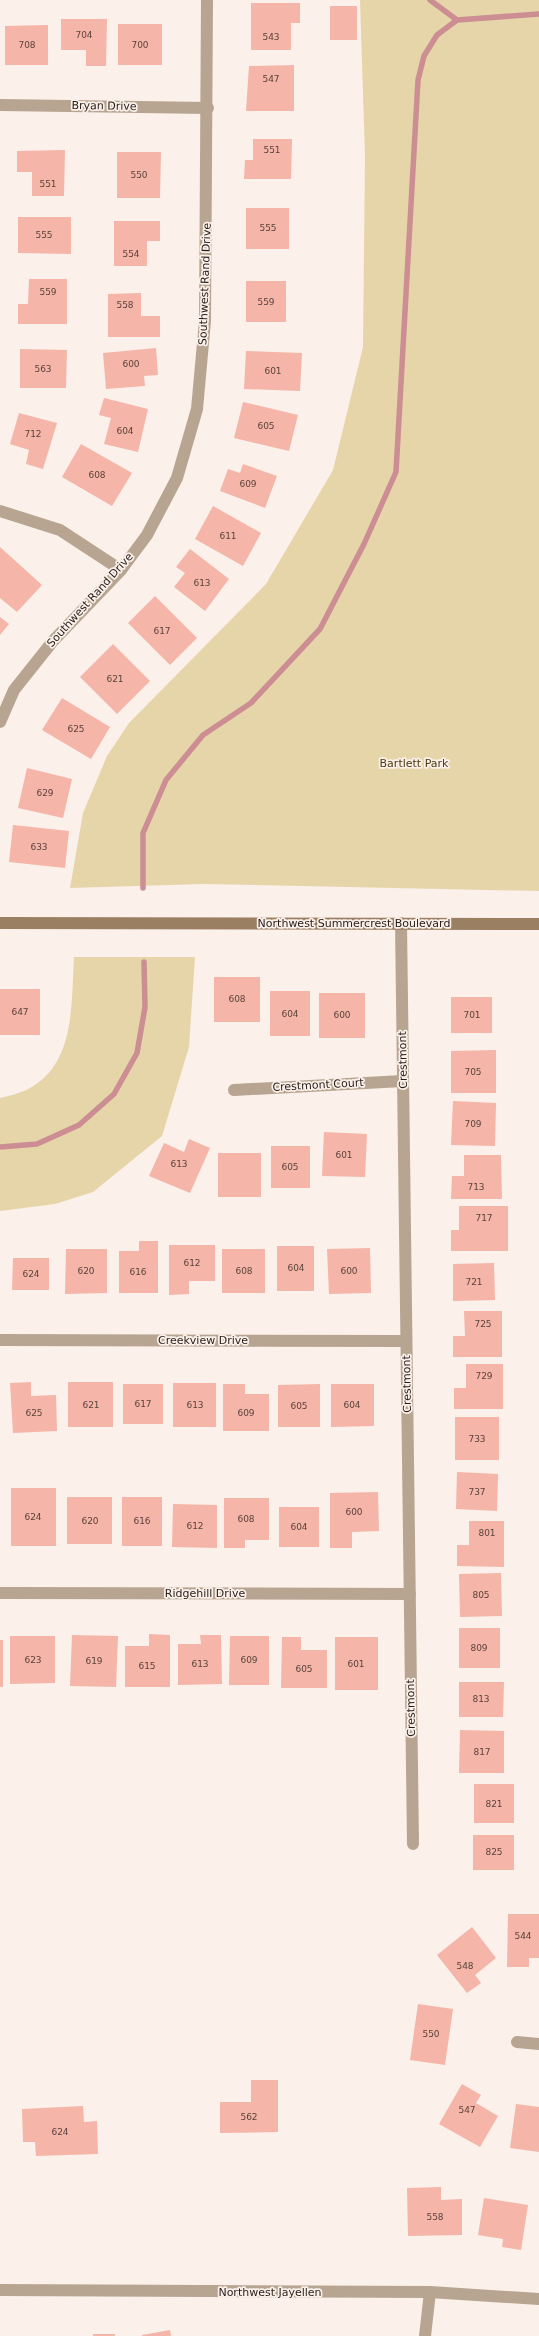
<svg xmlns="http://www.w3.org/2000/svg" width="539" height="2336" viewBox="0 0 539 2336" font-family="'DejaVu Sans',sans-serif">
  <rect width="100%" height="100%" fill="#fbf0ea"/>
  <!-- green -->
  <g fill="#e7d5aa">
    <path d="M360 0H539V891L203 884 70 888 83 813 107 756 129 723 266 584 333 470 363 347 365 156Z"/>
    <path d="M74 957H195L189 1047 162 1136 93 1192 55 1204 0 1211V1098C8 1096 17 1094 24 1091 76 1068 71 1005 74 957Z"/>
  </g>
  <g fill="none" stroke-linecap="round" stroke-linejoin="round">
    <!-- stream -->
    <g stroke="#cc8d93" stroke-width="5.5">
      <path d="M430 0 457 20"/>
      <path d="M143 888V833L166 780 203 735 251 703 320 629 364 544 396 472 418 80 424 56 437 35 457 20 539 14"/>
      <path d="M0 1147 37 1144 79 1125 114 1094 137 1053 145 1007 144 962"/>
    </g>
  </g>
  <!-- building -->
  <g fill="#f5b5a8">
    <path d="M251 3H300V23H291V50H251Z"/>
    <rect x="330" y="6" width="27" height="34"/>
    <path d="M61 19H107L106 66H86V50H61Z"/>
    <rect x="118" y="24" width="44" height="41"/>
    <path d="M48 25V65H5V26Z"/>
    <path d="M294 65V111H246L249 66Z"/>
    <path d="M253 139H292L291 179H244L245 160H253Z"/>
    <path d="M65 150 64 196H32V172H17V151Z"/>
    <path d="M117 152H161L160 198H117Z"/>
    <rect x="246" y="208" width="43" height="41"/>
    <path d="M18 217H71V254L18 253Z"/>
    <path d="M114 221H160V241H147V266H114Z"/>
    <path d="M29 279H67V324H18V304H28Z"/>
    <rect x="246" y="281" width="40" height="41"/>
    <path d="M141 293V316H160V337H108V294Z"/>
    <path d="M156 348 158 375 144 376 145 386 106 389 103 353Z"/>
    <path d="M20 349 67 350 66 388H20Z"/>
    <path d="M246 351 302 353 300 391 244 389Z"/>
    <path d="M104 398 148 409 138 452 104 444 111 418 99 415Z"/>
    <path d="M243 402 298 415 289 451 234 438Z"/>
    <path d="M19 413 57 423 43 469 26 464 29 450 10 444Z"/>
    <path d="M81 444 132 473 112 506 62 477Z"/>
    <path d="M243 464 277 476 265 508 220 491 228 469 240 473Z"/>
    <path d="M213 506 261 533 243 566 195 539Z"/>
    <path d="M0 547 42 585 17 612 0 598Z"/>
    <path d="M190 549 229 579 205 611 174 587 185 573 176 567Z"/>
    <path d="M155 596 197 638 170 665 128 623Z"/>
    <path d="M0 617 9 624 0 635Z"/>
    <path d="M113 644 150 681 117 714 80 677Z"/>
    <path d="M62 698 110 727 91 759 42 730Z"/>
    <path d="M27 768 72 779 63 818 18 808Z"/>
    <path d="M13 825 69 831 65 868 9 862Z"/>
    <rect x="214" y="977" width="46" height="45"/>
    <rect x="0" y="989" width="40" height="46"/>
    <rect x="270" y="991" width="40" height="45"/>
    <rect x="319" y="993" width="46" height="45"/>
    <rect x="451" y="997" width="41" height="36"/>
    <path d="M496 1050V1093H451V1051Z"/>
    <path d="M453 1101 496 1103 495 1146 451 1145Z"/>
    <path d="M324 1132 367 1134 365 1177 322 1176Z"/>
    <path d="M189 1139 210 1148 190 1193 149 1176 164 1143 184 1152Z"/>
    <rect x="271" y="1146" width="39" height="42"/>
    <rect x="218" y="1153" width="43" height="44"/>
    <path d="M464 1155H501L502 1199H451L452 1176H464Z"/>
    <path d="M459 1206H508V1251H451V1230H459Z"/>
    <path d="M139 1241H158V1293H119V1251H139Z"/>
    <path d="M169 1245H215V1281H189V1294L169 1295Z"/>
    <rect x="277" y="1246" width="37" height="45"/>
    <path d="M370 1248 371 1293 329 1294 327 1249Z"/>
    <path d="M66 1249H107V1293L65 1294Z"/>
    <rect x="222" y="1249" width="43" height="44"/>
    <path d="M13 1258H49V1290H12Z"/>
    <path d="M494 1263 495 1300 453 1301V1264Z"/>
    <path d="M464 1311H502V1357H453V1336H465Z"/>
    <path d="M466 1364H503V1409H454V1388H466Z"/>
    <path d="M31 1382V1396L56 1395 57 1431 13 1433 10 1383Z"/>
    <rect x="68" y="1382" width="45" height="45"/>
    <rect x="173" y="1383" width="43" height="44"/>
    <rect x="123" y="1384" width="40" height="40"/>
    <path d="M223 1384H245V1394H269V1431H223Z"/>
    <path d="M320 1384V1427H278V1385Z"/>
    <path d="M331 1384H374V1426L331 1427Z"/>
    <rect x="455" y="1417" width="44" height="43"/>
    <path d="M457 1472 498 1474 497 1511 456 1509Z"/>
    <rect x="11" y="1488" width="45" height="58"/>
    <path d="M378 1492 379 1531 352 1532V1548H330V1493Z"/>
    <rect x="67" y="1497" width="45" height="47"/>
    <rect x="122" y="1497" width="40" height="49"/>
    <path d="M224 1498H269V1540H245V1548H224Z"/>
    <path d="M173 1504 217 1505V1548L172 1547Z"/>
    <rect x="279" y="1507" width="40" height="40"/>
    <path d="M469 1521H504V1567L457 1566V1545H469Z"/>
    <path d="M501 1573 502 1616 460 1617 459 1574Z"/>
    <rect x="459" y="1628" width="41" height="40"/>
    <path d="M149 1634 170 1635V1687H125V1646H149Z"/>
    <path d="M72 1635 118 1636 116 1687 70 1686Z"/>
    <path d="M200 1635H221L222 1684 178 1685V1644H201Z"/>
    <path d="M10 1636H55V1683L10 1684Z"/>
    <path d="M230 1636H269V1685H229Z"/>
    <path d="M282 1637H301V1650H327V1688H281Z"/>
    <rect x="335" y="1637" width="43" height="53"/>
    <rect x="0" y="1640" width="3" height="47"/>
    <path d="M459 1682H504L503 1717H459Z"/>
    <path d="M460 1730 504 1731V1773H459Z"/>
    <rect x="474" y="1784" width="40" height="39"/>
    <rect x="473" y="1835" width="41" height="35"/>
    <path d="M508 1914H539V1958H529V1967H507Z"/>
    <path d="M472 1927 496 1958 475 1975 481 1983 467 1993 437 1955Z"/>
    <path d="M418 2004 453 2009 445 2065 410 2060Z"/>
    <path d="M251 2080H278V2132L220 2133V2102H251Z"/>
    <path d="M462 2084 481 2095 476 2103 498 2116 480 2147 439 2124Z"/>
    <path d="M516 2104 539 2107V2152L510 2148Z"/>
    <path d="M83 2106 84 2122 97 2121 98 2154 36 2156 35 2142H23L22 2109Z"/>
    <path d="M441 2187V2200L462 2199V2235L408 2236 407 2188Z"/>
    <path d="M484 2198 528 2205 521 2250 502 2247 503 2239 478 2235Z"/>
    <path d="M170 2330 171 2336H142V2335Z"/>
    <rect x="93" y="2334" width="22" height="2"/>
  </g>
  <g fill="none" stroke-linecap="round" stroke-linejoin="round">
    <!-- street -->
    <g stroke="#b7a591" stroke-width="12">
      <path d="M0 105 208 108"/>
      <path d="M0 511 60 530 121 570"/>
      <path d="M0 722 14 690 53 641 121 570 147 535 177 478 197 409 205 321 207 0"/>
      <path d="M401 923 413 1844"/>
      <path d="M234 1090 403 1081"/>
      <path d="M0 1340 406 1341"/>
      <path d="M0 1593 410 1594"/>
      <path d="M517 2042 539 2044"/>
      <path d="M0 2290 430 2292 539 2299"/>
      <path d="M425 2336 430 2292"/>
    </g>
    <!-- secondary -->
    <path stroke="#9a7f62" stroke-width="12" d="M0 923 539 924"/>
  </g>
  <g text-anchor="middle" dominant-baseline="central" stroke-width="3.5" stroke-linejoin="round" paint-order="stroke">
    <!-- number labels -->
    <g font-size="9" fill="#5a433c">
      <text x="84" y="35">704</text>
      <text x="271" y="37">543</text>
      <text x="27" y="45">708</text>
      <text x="140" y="45">700</text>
      <text x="271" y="79">547</text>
      <text x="272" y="150">551</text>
      <text x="139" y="175">550</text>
      <text x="48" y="184">551</text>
      <text x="268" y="228">555</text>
      <text x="44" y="235">555</text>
      <text x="131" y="254">554</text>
      <text x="48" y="292">559</text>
      <text x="266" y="302">559</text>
      <text x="125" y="305">558</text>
      <text x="131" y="364">600</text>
      <text x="43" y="369">563</text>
      <text x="273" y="371">601</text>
      <text x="266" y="426">605</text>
      <text x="125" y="431">604</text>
      <text x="33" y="434">712</text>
      <text x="97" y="475">608</text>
      <text x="248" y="484">609</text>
      <text x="228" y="536">611</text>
      <text x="202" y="583">613</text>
      <text x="162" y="631">617</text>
      <text x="115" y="679">621</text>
      <text x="76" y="729">625</text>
      <text x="45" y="793">629</text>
      <text x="39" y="847">633</text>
      <text x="237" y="999">608</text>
      <text x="20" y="1012">647</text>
      <text x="290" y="1014">604</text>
      <text x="342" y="1015">600</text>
      <text x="472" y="1015">701</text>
      <text x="473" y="1072">705</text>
      <text x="473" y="1124">709</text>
      <text x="344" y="1155">601</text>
      <text x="179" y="1164">613</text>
      <text x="290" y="1167">605</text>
      <text x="476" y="1187">713</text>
      <text x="484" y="1218">717</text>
      <text x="192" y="1263">612</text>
      <text x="296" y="1268">604</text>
      <text x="86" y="1271">620</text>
      <text x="244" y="1271">608</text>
      <text x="349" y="1271">600</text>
      <text x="138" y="1272">616</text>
      <text x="31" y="1274">624</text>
      <text x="474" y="1282">721</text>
      <text x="483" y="1324">725</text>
      <text x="484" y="1376">729</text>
      <text x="143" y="1404">617</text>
      <text x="91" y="1405">621</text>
      <text x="195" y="1405">613</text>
      <text x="352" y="1405">604</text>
      <text x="299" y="1406">605</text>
      <text x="34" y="1413">625</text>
      <text x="246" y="1413">609</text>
      <text x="477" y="1439">733</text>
      <text x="477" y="1492">737</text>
      <text x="354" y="1512">600</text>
      <text x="33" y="1517">624</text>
      <text x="246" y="1519">608</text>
      <text x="90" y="1521">620</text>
      <text x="142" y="1521">616</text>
      <text x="195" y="1526">612</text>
      <text x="299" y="1527">604</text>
      <text x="487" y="1533">801</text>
      <text x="481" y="1595">805</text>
      <text x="479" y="1648">809</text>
      <text x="33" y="1660">623</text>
      <text x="249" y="1660">609</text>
      <text x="94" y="1661">619</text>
      <text x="200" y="1664">613</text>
      <text x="356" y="1664">601</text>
      <text x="147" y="1666">615</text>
      <text x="304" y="1669">605</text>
      <text x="481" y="1699">813</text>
      <text x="482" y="1752">817</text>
      <text x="494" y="1804">821</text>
      <text x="494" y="1852">825</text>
      <text x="523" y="1936">544</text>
      <text x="465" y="1966">548</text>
      <text x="431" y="2034">550</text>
      <text x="467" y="2110">547</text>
      <text x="249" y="2117">562</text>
      <text x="60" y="2132">624</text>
      <text x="435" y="2217">558</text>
    </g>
    <!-- street labels -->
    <g font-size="11" fill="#271d18" stroke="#fbf0ea">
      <text transform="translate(104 106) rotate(1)">Bryan Drive</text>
      <text transform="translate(205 284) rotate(-88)">Southwest Rand Drive</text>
      <text transform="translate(90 600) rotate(-48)">Southwest Rand Drive</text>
      <text x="354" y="923">Northwest Summercrest Boulevard</text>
      <text transform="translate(403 1060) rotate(-91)">Crestmont</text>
      <text transform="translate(318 1085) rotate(-3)">Crestmont Court</text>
      <text x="203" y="1340">Creekview Drive</text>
      <text transform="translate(407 1384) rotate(-91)">Crestmont</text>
      <text x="205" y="1593">Ridgehill Drive</text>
      <text transform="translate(411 1708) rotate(-91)">Crestmont</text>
      <text x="270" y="2292">Northwest Jayellen</text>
    </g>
    <!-- park labels -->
    <g font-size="11" fill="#4c3c0f" stroke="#fbf0ea">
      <text x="414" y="763">Bartlett Park</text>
    </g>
  </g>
</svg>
